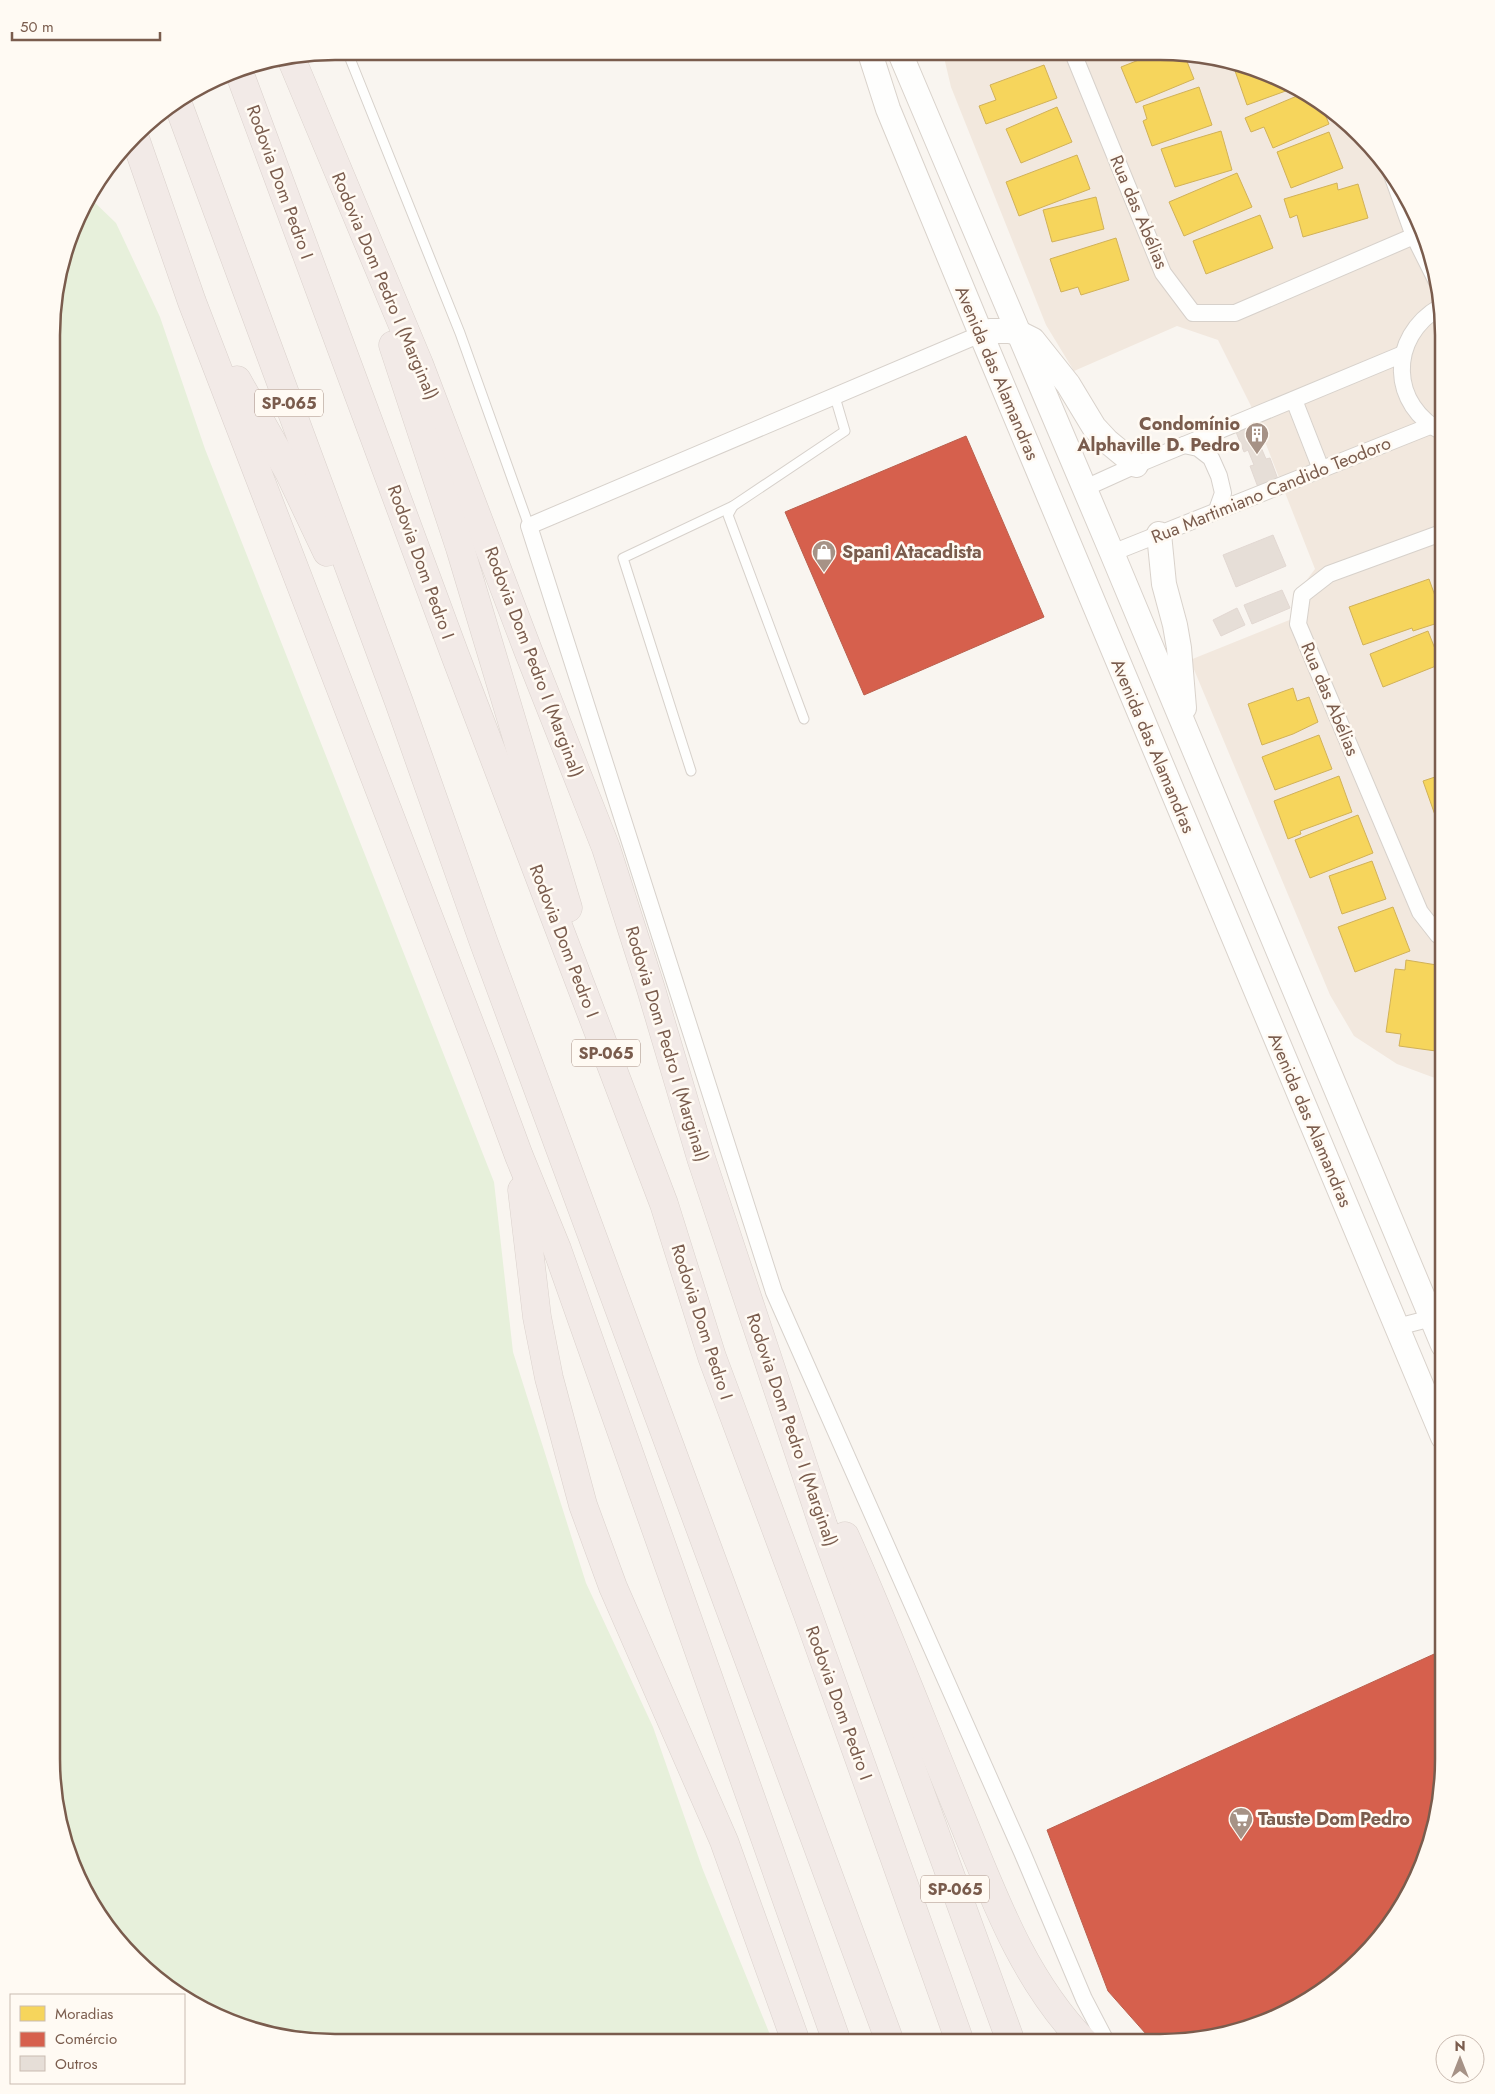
<svg xmlns="http://www.w3.org/2000/svg" width="1495" height="2094" viewBox="0 0 1495 2094" font-family="Jost,sans-serif">
  <rect width="100%" height="100%" fill="#f9f5f0"/>
  <!-- residential -->
  <path fill="#f2e8de" d="M943 53 1197 54 1268 73 1333 110 1385 162 1415 210 1434 262 1444 335 1443 1081 1397 1064 1354 1036 1330 995 1190 660 1292 619 1297 593 1315 569 1251 406 1218 340 1177 326 1074 371 1046 325 951 87Z"/>
  <!-- green -->
  <path fill="#e7f0db" d="M88 196 116 223 160 317 205 449 494 1182 513 1352 586 1583 653 1727 703 1870 773 2042 298 2040 227 2021 162 1984 110 1932 80 1884 61 1832 51 1759 54 298Z"/>
  <!-- homes -->
  <g fill="#f6d55c" stroke="#d1b158">
    <path d="M1154 54H1184L1194 79 1136 103 1121 67Z"/>
    <path d="M1214 58 1229 62 1217 66Z"/>
    <path d="M1044 65 1057 98 986 124 979 106 996 100 990 85Z"/>
    <path d="M1241 66 1268 73 1294 88 1247 105 1234 68Z"/>
    <path d="M1199 87 1212 125 1152 146 1143 121 1147 119 1143 106Z"/>
    <path d="M1304 93 1320 102 1329 124 1273 148 1264 127 1251 132 1245 118Z"/>
    <path d="M1057 107 1072 142 1021 163 1006 129Z"/>
    <path d="M1221 131 1232 170 1175 187 1161 149Z"/>
    <path d="M1329 132 1343 168 1291 188 1277 152Z"/>
    <path d="M1077 155 1090 189 1019 216 1006 182Z"/>
    <path d="M1237 173 1252 207 1184 236 1169 202Z"/>
    <path d="M1337 183 1338 190 1358 184 1368 218 1303 237 1297 215 1290 218 1284 199Z"/>
    <path d="M1096 197 1104 229 1052 242 1043 210Z"/>
    <path d="M1260 215 1273 248 1206 274 1193 241Z"/>
    <path d="M1116 238 1129 280 1081 295 1078 287 1061 292 1050 259Z"/>
    <path d="M1429 579 1444 621 1413 631 1412 628 1363 645 1349 607Z"/>
    <path d="M1428 631 1441 664 1383 687 1370 654Z"/>
    <path d="M1293 688 1297 701 1309 697 1318 722 1293 734 1262 745 1248 704Z"/>
    <path d="M1319 735 1332 769 1275 790 1262 757Z"/>
    <path d="M1444 774V813L1435 815 1423 781Z"/>
    <path d="M1339 776 1352 812 1300 831 1301 834 1288 839 1274 801Z"/>
    <path d="M1358 815 1373 853 1310 878 1295 840Z"/>
    <path d="M1372 861 1386 899 1342 914 1329 876Z"/>
    <path d="M1393 907 1410 951 1355 972 1338 927Z"/>
    <path d="M1406 960 1443 966V998L1436 1051 1399 1046 1401 1034 1386 1032 1395 969 1405 970Z"/>
  </g>
  <!-- shops -->
  <g fill="#d6604d" stroke="#ba5f4d">
    <path d="M966 436 1044 617 864 695 785 512Z"/>
    <path d="M1443 1650V1778L1429 1850 1396 1917 1347 1973 1285 2014 1233 2033 1154 2043 1108 1991 1047 1830Z"/>
  </g>
  <!-- building -->
  <g fill="#e6ded7" stroke="#e2d8d2">
    <path d="M1254 419 1264 444 1260 445 1266 459 1270 458 1279 482 1259 490 1250 466 1254 465 1248 450 1244 452 1234 427Z"/>
    <path d="M1273 535 1286 566 1236 587 1223 555Z"/>
    <path d="M1282 590 1290 608 1252 624 1244 605Z"/>
    <path d="M1237 608 1245 625 1221 636 1213 620Z"/>
  </g>
  <g fill="none" stroke-linecap="round" stroke-linejoin="round">
    <!-- lane casing -->
    <g stroke="#d7d1cb" stroke-width="11">
      <g id="lane">
        <path d="M347 51 460 333 529 526"/>
        <path d="M733 506 728 515 804 719"/>
        <path d="M691 771 623 558 733 506 845 431 835 397"/>
      </g>
    </g>
    <!-- street casing -->
    <g stroke="#d7d1cb" stroke-width="18">
      <g id="street">
        <path d="M1073 53 1163 273 1193 313H1235L1414 236"/>
        <path d="M1391 172 1414 236 1437 282"/>
        <path d="M1440 307C1388 337 1389 406 1444 433"/>
        <path d="M981 334 529 526 774 1292 1022 1852 1084 1999 1107 2043"/>
        <path d="M1294 400 1321 469"/>
        <path d="M1184 445 1198 448 1211 458 1219 476 1223 493 1217 510"/>
        <path d="M1083 489 1136 465 1403 354"/>
        <path d="M1112 553 1430 426"/>
        <path d="M1443 938 1438 935 1420 912 1298 624 1302 595 1329 574 1444 532"/>
        <path d="M1397 1327 1432 1318 1441 1319"/>
      </g>
    </g>
    <!-- secondary casing -->
    <g stroke="#d9d2cb" stroke-width="26">
      <g id="secondary">
        <path d="M870 53 888 109 981 334 1443 1437"/>
        <path d="M900 53 1112 553 1443 1345"/>
        <path d="M981 334 990 331H1009L1019 333 1033 340 1068 384 1094 427 1107 441 1136 465"/>
        <path d="M1159 534 1164 584 1175 625 1179 648 1184 708"/>
      </g>
    </g>
    <!-- highway casing -->
    <g stroke="#dad1cc" stroke-width="29">
      <g id="highway">
        <path d="M291 58 419 364 529 653 606 848 651 989 701 1158 823 1525 1011 2042"/>
        <path d="M238 69 455 655 664 1204 712 1357 808 1615 960 2042"/>
        <path d="M178 104 399 702 484 943 890 2042"/>
        <path d="M135 138 192 302 484 1061 519 1156 557 1249 837 2042"/>
        <path d="M393 345 460 548 568 908"/>
        <path d="M237 380 289 472 327 552"/>
        <path d="M522 1190 537 1317 549 1378 583 1505 613 1587 724 1841 796 2042"/>
        <path d="M845 1536C886 1627 921 1720 959 1812 993 1895 1022 1978 1085 2043"/>
      </g>
    </g>
    <!-- lane -->
    <use href="#lane" stroke="#fefefd" stroke-width="9"/>
    <!-- street -->
    <use href="#street" stroke="#fefefd" stroke-width="16"/>
    <!-- secondary -->
    <use href="#secondary" stroke="#fefefd" stroke-width="24"/>
    <!-- highway -->
    <use href="#highway" stroke="#f2eae7" stroke-width="28"/>
  </g>
  <!-- icons -->
  <defs>
    <g id="building-pin" transform="scale(1.25)"><path d="M0 17L-7.5 6A9.5 9.5 0 1 1 7.5 6Z" fill="#a69286" stroke="#fffaf3"/><path d="M-4-6H4V6H1V3H-1V6H-4ZM-2.5-4.3h1.7v1.8h-1.7ZM.8-4.3h1.7v1.8H.8ZM-2.5-1h1.7V.8h-1.7ZM.8-1h1.7V.8H.8Z" fill="#fff"/></g>
    <g id="shop-pin" transform="scale(1.25)"><path d="M0 17L-7.5 6A9.5 9.5 0 1 1 7.5 6Z" fill="#a69286" stroke="#fffaf3"/><path d="M-5-2.5h2.3a2.7 3.5 0 0 1 5.4 0H5L5.5 6h-11ZM-1.5-2.5h3a1.5 2.3 0 0 0-3 0Z" fill="#fff"/></g>
    <g id="supermarket-pin" transform="scale(1.25)"><path d="M0 17L-7.5 6A9.5 9.5 0 1 1 7.5 6Z" fill="#a69286" stroke="#fffaf3"/><path d="M-6-5.5h2.5l.6 2H6L4.5 2H-2.5L-4.4-4H-6ZM-1.5 3.2a1.3 1.3 0 1 0 .1 0ZM3 3.2a1.3 1.3 0 1 0 .1 0Z" fill="#fff"/></g>
  </defs>
  <g fill-rule="evenodd">
    <use href="#building-pin" x="1257" y="434"/>
    <use href="#shop-pin" x="824" y="552"/>
    <use href="#supermarket-pin" x="1241" y="1819"/>
  </g>
  <g text-anchor="middle" dominant-baseline="central" stroke-width="5" stroke-linejoin="round" paint-order="stroke">
    <!-- shield labels -->
    <g fill="#fffaf3" stroke="#a28b7f" stroke-width="1">
      <rect x="255" y="389.5" width="68" height="27" rx="4"/>
      <rect x="572" y="1039.5" width="68" height="27" rx="4"/>
      <rect x="921" y="1875.5" width="68" height="27" rx="4"/>
    </g>
    <g font-size="16" font-weight="bold" fill="#7a5c4d">
      <text x="289" y="403">SP-065</text>
      <text x="606" y="1053">SP-065</text>
      <text x="955" y="1889">SP-065</text>
    </g>
    <!-- street labels -->
    <g font-size="18" fill="#7a5c4d" stroke="#fffaf3">
      <text transform="translate(280 182) rotate(70)">Rodovia Dom Pedro I</text>
      <text transform="translate(1139 212) rotate(67)">Rua das Abélias</text>
      <text transform="translate(385 286) rotate(67)">Rodovia Dom Pedro I (Marginal)</text>
      <text transform="translate(997 373) rotate(67)">Avenida das Alamandras</text>
      <text transform="translate(1271 490) rotate(-22)">Rua Martimiano Candido Teodoro</text>
      <text transform="translate(421 562) rotate(70)">Rodovia Dom Pedro I</text>
      <text transform="translate(534 662) rotate(69)">Rodovia Dom Pedro I (Marginal)</text>
      <text transform="translate(1330 699) rotate(67)">Rua das Abélias</text>
      <text transform="translate(1153 746) rotate(67)">Avenida das Alamandras</text>
      <text transform="translate(564 941) rotate(69)">Rodovia Dom Pedro I</text>
      <text transform="translate(667 1044) rotate(73)">Rodovia Dom Pedro I (Marginal)</text>
      <text transform="translate(1310 1120) rotate(67)">Avenida das Alamandras</text>
      <text transform="translate(702 1322) rotate(72)">Rodovia Dom Pedro I</text>
      <text transform="translate(792 1430) rotate(71)">Rodovia Dom Pedro I (Marginal)</text>
      <text transform="translate(839 1703) rotate(70)">Rodovia Dom Pedro I</text>
    </g>
    <!-- poi labels -->
    <g font-size="18" font-weight="bold" fill="#7a5c4d" stroke="#fffaf3" text-anchor="start">
      <text x="1240" y="424" text-anchor="end">Condomínio<tspan x="1240" dy="21">Alphaville D. Pedro</tspan></text>
      <text x="842" y="552">Spani Atacadista</text>
      <text x="1258" y="1819">Tauste Dom Pedro</text>
    </g>
  </g>
  <!-- crop -->
  <path d="M0 0H1495V2094H0ZM335 60H1160A275 275 0 0 1 1435 335V1759A275 275 0 0 1 1160 2034H335A275 275 0 0 1 60 1759V335A275 275 0 0 1 335 60Z" fill="#fffaf3" fill-rule="evenodd"/>
  <path fill="none" stroke="#7a5c4d" stroke-width="2.5" d="M335 60H1160A275 275 0 0 1 1435 335V1759A275 275 0 0 1 1160 2034H335A275 275 0 0 1 60 1759V335A275 275 0 0 1 335 60Z"/>
  <!-- legend -->
  <rect x="10" y="1994" width="175" height="90" fill="#fffaf3" stroke="#cabbb1"/>
  <rect x="20" y="2006" width="25" height="15" fill="#f6d55c" stroke="#cabbb1"/>
  <text x="55" y="2019" font-size="15" fill="#7a5c4d">Moradias</text>
  <rect x="20" y="2032" width="25" height="15" fill="#d6604d" stroke="#cabbb1"/>
  <text x="55" y="2044" font-size="15" fill="#7a5c4d">Comércio</text>
  <rect x="20" y="2056" width="25" height="15" fill="#e6ded7" stroke="#cabbb1"/>
  <text x="55" y="2069" font-size="15" fill="#7a5c4d">Outros</text>
  <!-- north arrow -->
  <g transform="translate(1460 2059)"><circle r="24" fill="#fffaf3" stroke="#cabbb1"/>
  <path d="M0-4L9 19L0 12L-9 19Z" fill="#a69286"/>
  <text y="-8" font-size="14" font-weight="bold" text-anchor="middle" fill="#7a5c4d">N</text>
  </g>
  <!-- scale -->
  <path d="M12 32v8h148v-8" fill="none" stroke="#7a5c4d" stroke-width="2.5"/>
  <text x="20" y="32" font-size="15" fill="#7a5c4d" stroke="#fffaf3" stroke-width="4" paint-order="stroke">50 m</text>
</svg>
